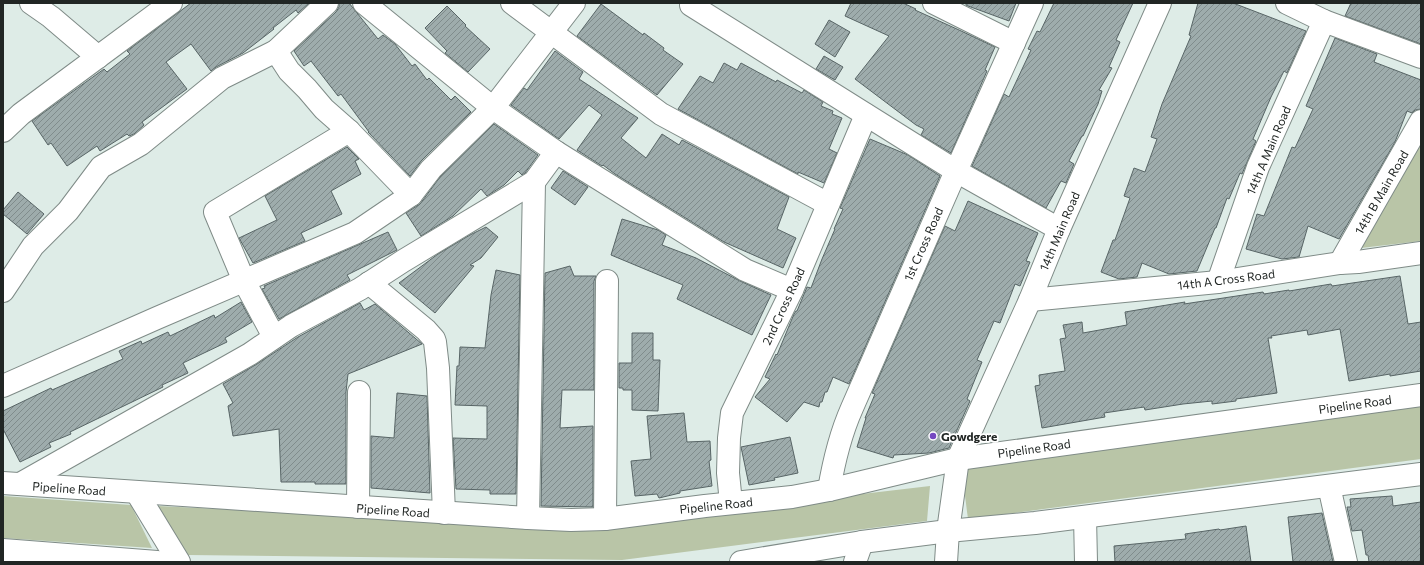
<svg xmlns="http://www.w3.org/2000/svg" width="1424" height="565" viewBox="0 0 1424 565" font-family="Commissioner,sans-serif">
  <defs>
    <pattern id="building-hatch" width="6" height="6" patternUnits="userSpaceOnUse"><rect width="6" height="6" fill="#9eacac"/><path d="M-1 1l2-2M0 6l6-6M5 7l2-2" fill="none" stroke="#808c8c"/></pattern>
  </defs>
  <rect width="100%" height="100%" fill="#deece7"/>
  <!-- green -->
  <g fill="#b9c5a7">
    <path d="M1421 140V241L1361 248Z"/>
    <path d="M1421 405V459L968 519 961 465Z"/>
    <path d="M930 486 927 521 622 560 188 555 158 506 582 527Z"/>
    <path d="M3 496 131 505 152 548 3 538Z"/>
  </g>
  <!-- building -->
  <g fill="url(#building-hatch)" stroke="#586566">
    <path d="M191 3H309L298 13 296 10 273 28 274 29 243 53 216 67 211 71 191 44 166 62 187 89 142 122 144 125 134 134 129 136 127 134 100 151 97 146 67 166 51 143 48 145 32 121 104 69 107 72 130 54 127 51Z"/>
    <path d="M339 3H349L378 39 383 35 395 44 412 66 415 64 427 80 429 78 451 100 455 96 471 112 422 160 410 176 368 132H369L341 94 338 96 311 61 304 66 294 51 336 12 339 7Z"/>
    <path d="M851 3H903L916 9 915 10 959 30 995 47 985 70 987 71 951 153 921 135 924 129 916 125 855 79 889 36 845 16Z"/>
    <path d="M966 3H1016L1009 21 968 6 966 5Z"/>
    <path d="M1054 3H1133L1116 40 1120 42 1109 67 1112 68 1099 90 1102 91 1098 104 1083 136H1082L1069 161 1074 164 1066 183 1061 181 1046 208 972 166 1004 94 1009 97 1031 50 1028 49 1037 31 1040 32Z"/>
    <path d="M1198 3H1233L1306 31 1287 73 1284 71 1271 97 1253 139 1256 141 1242 174 1240 173 1229 199 1227 198 1216 228H1215L1197 271 1169 274 1142 263 1137 277 1119 279 1101 272 1113 240H1115L1130 198 1124 196 1134 168 1145 172 1157 139 1151 137 1162 104 1191 36 1189 35Z"/>
    <path d="M1351 3H1421V44L1345 16Z"/>
    <path d="M601 4 643 35 644 33 664 48 663 50 683 64 657 95 577 36Z"/>
    <path d="M447 6 466 25 465 26 490 49 468 72 445 53 447 51 425 28Z"/>
    <path d="M829 20 850 32 835 57 815 44Z"/>
    <path d="M1335 38 1377 54 1374 62 1421 80V109L1415 110 1412 113 1407 111 1395 142 1339 239 1308 226 1299 257 1282 259 1246 249 1257 214 1264 216 1292 147 1295 148 1313 109 1306 106Z"/>
    <path d="M555 51 583 72 579 79 638 118 621 138 646 158 662 134 679 145 682 140 789 197 777 229 796 238 783 268 724 242 615 174 603 165 602 166 577 150 602 115 589 105 559 139 511 105 524 88 527 90Z"/>
    <path d="M824 56 843 67 835 80 816 69Z"/>
    <path d="M724 63 737 70 741 63 776 82 777 80 802 93 804 90 823 102 821 106 833 111 832 114 842 118 829 149 837 153 824 183 798 172V174L678 109 700 76 713 83Z"/>
    <path d="M494 124 538 155 525 173 522 175 518 171 504 185 487 196 481 189 453 216 421 236 406 213 420 204 440 177Z"/>
    <path d="M870 139 908 155 940 176 849 384 833 377 827 392H825L822 402H820L819 407 804 402 787 422 755 397 770 379 765 377 776 354 777 355 794 314 796 311H797L807 287 811 288 822 259 835 229H834L843 209 840 208Z"/>
    <path d="M347 147 359 159 355 161 361 174 331 191 342 214 301 233 305 241 253 263 239 238 277 220 265 196Z"/>
    <path d="M563 171 588 187 575 205 551 188Z"/>
    <path d="M18 192 44 214 27 234 3 214V210Z"/>
    <path d="M968 201 1038 233 1026 261 1030 262 1020 286 1015 284 1000 323 994 321 977 360 982 362 967 399 970 401 949 448 929 453 894 455 893 458 857 447 866 418H865L875 394 872 393 945 226 955 231Z"/>
    <path d="M622 219 658 230 666 235 662 245 696 258 740 281 771 295 752 335 677 299 683 285 611 255Z"/>
    <path d="M486 227 498 237 481 258 470 265 474 266 435 313 399 283 438 254 470 235Z"/>
    <path d="M388 232 397 250 347 275 350 280 279 319 262 289 265 288 264 286Z"/>
    <path d="M570 266 574 276H596L594 281V390H562L560 428 593 426V507L541 506 545 273Z"/>
    <path d="M496 270 520 275 516 494H490V490L456 489 453 438 487 439V406L455 405 457 366H459L460 347 485 348 491 295Z"/>
    <path d="M1400 276 1408 324 1421 322V371L1390 376V374L1349 381 1340 329 1308 335 1307 330 1271 336 1272 338H1268L1277 393 1236 399V401L1212 404V401L1183 404 1145 410 1144 407 1104 413 1105 417 1042 428 1035 386 1040 385 1039 375 1065 371 1060 339 1066 338 1063 325 1082 322 1083 333 1127 325 1125 312 1185 302 1184 304 1263 292 1264 294 1289 290V291L1331 284 1332 286Z"/>
    <path d="M241 302 252 322 225 338 227 342 183 363 188 373 162 385 163 387 70 432 71 434 49 443 51 447 20 462 3 429V411L51 388 52 390 123 359 119 351 141 341 142 344 168 332 170 336 214 315 215 318Z"/>
    <path d="M360 303 364 310 375 304 422 344 348 374 346 392V484H315V482H281L279 429 233 436 228 406 233 403 223 384 257 364 298 337Z"/>
    <path d="M632 333H653V360H660L658 411 632 410V390H623V388H619V363H632Z"/>
    <path d="M397 393 427 396 430 493 371 488V436L394 438Z"/>
    <path d="M684 413 687 442 710 441 711 460 709 461 712 486 680 491V493L659 498 657 494 635 496 631 461 651 459 647 416Z"/>
    <path d="M790 437 798 473 774 478 775 480 749 485 741 447Z"/>
    <path d="M1392 496 1393 506 1421 502V562H1369L1368 555H1366L1362 530 1352 531 1347 507H1351L1350 499Z"/>
    <path d="M1322 513 1333 562H1293L1288 517Z"/>
    <path d="M1246 526 1251 562H1115L1114 546 1186 539 1185 534 1219 529 1220 530Z"/>
  </g>
  <g fill="none" stroke-linecap="round" stroke-linejoin="round">
    <!-- minor casing -->
    <g stroke="#7f8b87" stroke-width="24">
      <g id="minor">
        <path d="M31 3 51 17 98 57"/>
        <path d="M364 3 493 108 556 152 745 270 792 290"/>
        <path d="M512 3 661 114 828 204"/>
        <path d="M934 3 1014 43"/>
        <path d="M1287 3 1324 21 1421 57"/>
        <path d="M691 5 956 171 1059 229"/>
        <path d="M276 51 289 71 307 89 324 109 349 131 411 195"/>
        <path d="M3 131 21 114 171 3"/>
        <path d="M1340 263 1421 121"/>
        <path d="M1218 282 1258 167 1324 21"/>
        <path d="M369 283 426 330 434 339 435 342 438 368 444 513"/>
        <path d="M3 291 33 246 68 211 101 167 141 144 222 78 276 51 327 3"/>
        <path d="M1030 300 1218 282 1340 263 1358 262 1421 253"/>
        <path d="M274 337 244 281 215 212 349 131"/>
        <path d="M3 386 157 318 355 233 411 195 431 169 493 108 574 3"/>
        <path d="M958 459 1030 300 1059 229 1160 3"/>
        <path d="M20 484 250 354 291 326 360 289 403 261 534 182 556 152"/>
        <path d="M1329 486 1346 562"/>
        <path d="M829 490C834 460 840 435 852 408L956 171 1032 3"/>
        <path d="M137 493 179 562"/>
        <path d="M731 503 728 473 729 438 732 413 792 290 866 115"/>
        <path d="M358 507 359 392"/>
        <path d="M1085 517 1086 562"/>
        <path d="M528 518 534 182"/>
        <path d="M605 519 607 281"/>
        <path d="M855 562 862 542"/>
      </g>
    </g>
    <!-- major casing -->
    <g stroke="#7f8b87" stroke-width="24">
      <g id="major">
        <path d="M3 483 528 518 571 520 605 519 705 506 792 497 829 490 958 459 1421 395"/>
        <path d="M3 550 157 562"/>
        <path d="M741 562 862 542 948 531 1035 523 1421 474"/>
        <path d="M946 562 948 531 958 459"/>
      </g>
    </g>
    <!-- minor -->
    <use href="#minor" stroke="#fff" stroke-width="22"/>
    <!-- major -->
    <use href="#major" stroke="#fff" stroke-width="22"/>
  </g>
  <!-- markers -->
  <circle fill="#7548c1" stroke="#fff" stroke-width="1.5" cx="933" cy="436" r="4"/>
  <g text-anchor="middle" dominant-baseline="central" stroke-width="3.5" stroke-linejoin="round" paint-order="stroke">
    <!-- street labels -->
    <g font-size="12" fill="#212624" stroke="#fff">
      <text transform="translate(1268 150) rotate(-67)">14th A Main Road</text>
      <text transform="translate(1381 192) rotate(-60)">14th B Main Road</text>
      <text transform="translate(1059 231) rotate(-67)">14th Main Road</text>
      <text transform="translate(923 244) rotate(-66)">1st Cross Road</text>
      <text transform="translate(1226 279) rotate(-7)">14th A Cross Road</text>
      <text transform="translate(783 306) rotate(-65)">2nd Cross Road</text>
      <text transform="translate(1355 404) rotate(-8)">Pipeline Road</text>
      <text transform="translate(1034 448) rotate(-8)">Pipeline Road</text>
      <text transform="translate(69 488) rotate(4)">Pipeline Road</text>
      <text transform="translate(716 505) rotate(-6)">Pipeline Road</text>
      <text transform="translate(393 510) rotate(4)">Pipeline Road</text>
    </g>
    <!-- poi labels -->
    <g font-size="12" font-weight="bold" fill="#212624" stroke="#fff" text-anchor="start">
      <text x="941" y="436">Gowdgere</text>
    </g>
  </g>
  <!-- border -->
  <rect width="1424" height="565" fill="none" stroke="#212624" stroke-width="8"/>
</svg>
